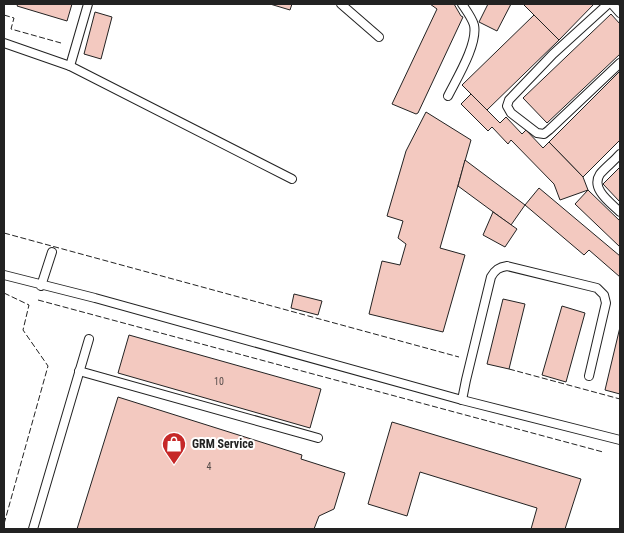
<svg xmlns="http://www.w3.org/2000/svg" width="624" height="533" viewBox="0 0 624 533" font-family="'Roboto Condensed',sans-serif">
  <rect width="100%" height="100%" fill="#fff"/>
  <!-- building -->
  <g fill="#f3c9c0" stroke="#222">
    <path d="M18 4H72L67 21 17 6Z"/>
    <path d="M270 4H292L290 10Z"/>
    <path d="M430 4H454L461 16 463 17 418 113 416 114 392 104 437 9Z"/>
    <path d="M488 4H511L497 31 479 22Z"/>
    <path d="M523 4H594L559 40Z"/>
    <path d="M95 12 112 17 101 59 84 54Z"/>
    <path d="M611 14 620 24V54L547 123 523 98Z"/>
    <path d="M534 15 559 40 487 110 462 85Z"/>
    <path d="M620 71V140L583 177 549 142Z"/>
    <path d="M471 94 500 123 506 117 522 134 526 130 543 148 549 142 583 177 588 190 560 200 554 184 511 140 508 144 492 127 488 131 461 104Z"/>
    <path d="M426 112 471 140 440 248 465 255 443 332 369 314 382 261 400 265 406 244 398 238 403 221 387 216 406 151Z"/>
    <path d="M465 160 525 205 511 225 458 186Z"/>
    <path d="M620 167V202L603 184Z"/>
    <path d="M539 188 620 256V277L589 250 584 255 525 205Z"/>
    <path d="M588 190 620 221V247L575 204Z"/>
    <path d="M493 212 517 229 505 247 483 235Z"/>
    <path d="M294 294 322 301 318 315 291 308Z"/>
    <path d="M503 299 525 304 509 369 487 364Z"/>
    <path d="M562 306 585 313 566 382 542 375Z"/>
    <path d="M620 327V394L605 390Z"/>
    <path d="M129 335 321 389 310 428 118 373Z"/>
    <path d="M118 397 302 455 301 459 345 473 334 509 319 516 314 529H77Z"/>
    <path d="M392 422 581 479 565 529H531L537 508 420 472 407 516 368 504Z"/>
  </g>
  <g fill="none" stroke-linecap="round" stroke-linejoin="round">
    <!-- lane casing -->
    <g stroke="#222" stroke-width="10">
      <g id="lane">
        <path d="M341 4 379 37"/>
        <path d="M608 4 553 54 509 100 507 106 511 113 537 133 544 134 549 130 620 63"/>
        <path d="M612 4 620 13"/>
        <path d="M4 43 70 66 292 179"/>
        <path d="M70 66 88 4"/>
        <path d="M448 96C457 78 478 44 474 25 472 18 466 10 462 4"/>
        <path d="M620 154C614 161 606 167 600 174 590 189 611 203 620 212"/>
        <path d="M4 275 95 298 462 400 620 440"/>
        <path d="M41 286 52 252"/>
        <path d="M79 371 318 438"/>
        <path d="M462 400 466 380 491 277C495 270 499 267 507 266L597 288 604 295 606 303 589 376"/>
        <path d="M33 529 89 339"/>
      </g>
    </g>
    <!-- lane -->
    <use href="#lane" stroke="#fff" stroke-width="8"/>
    <!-- fence -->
    <g stroke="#222" stroke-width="1" stroke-dasharray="6 2.5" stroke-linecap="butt">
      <path d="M4 15 14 18 11 29 61 43"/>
      <path d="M4 233 459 357"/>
      <path d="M4 293 29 305 23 330 48 366 4 524"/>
      <path d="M38 300 603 452"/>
      <path d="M509 369 620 399"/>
    </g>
  </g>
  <!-- icons -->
  <defs>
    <g id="shop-pin" transform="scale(1.25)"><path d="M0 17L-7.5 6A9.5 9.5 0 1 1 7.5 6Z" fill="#c62828" stroke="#fff"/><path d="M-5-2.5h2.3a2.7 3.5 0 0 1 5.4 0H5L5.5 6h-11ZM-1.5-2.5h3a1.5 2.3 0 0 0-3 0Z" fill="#fff"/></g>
  </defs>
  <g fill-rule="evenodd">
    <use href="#shop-pin" x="174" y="444"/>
  </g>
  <g text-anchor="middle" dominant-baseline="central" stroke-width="4" stroke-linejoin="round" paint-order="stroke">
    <!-- number labels -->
    <g font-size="10" fill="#564c4a">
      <text x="219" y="381">10</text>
      <text x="209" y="466">4</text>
    </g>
    <!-- poi labels -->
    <g font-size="12" font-weight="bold" fill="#222" stroke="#fff" text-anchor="start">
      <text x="192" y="444">GRM Service</text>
    </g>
  </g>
  <!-- border -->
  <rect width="624" height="533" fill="none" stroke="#222222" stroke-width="10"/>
</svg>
